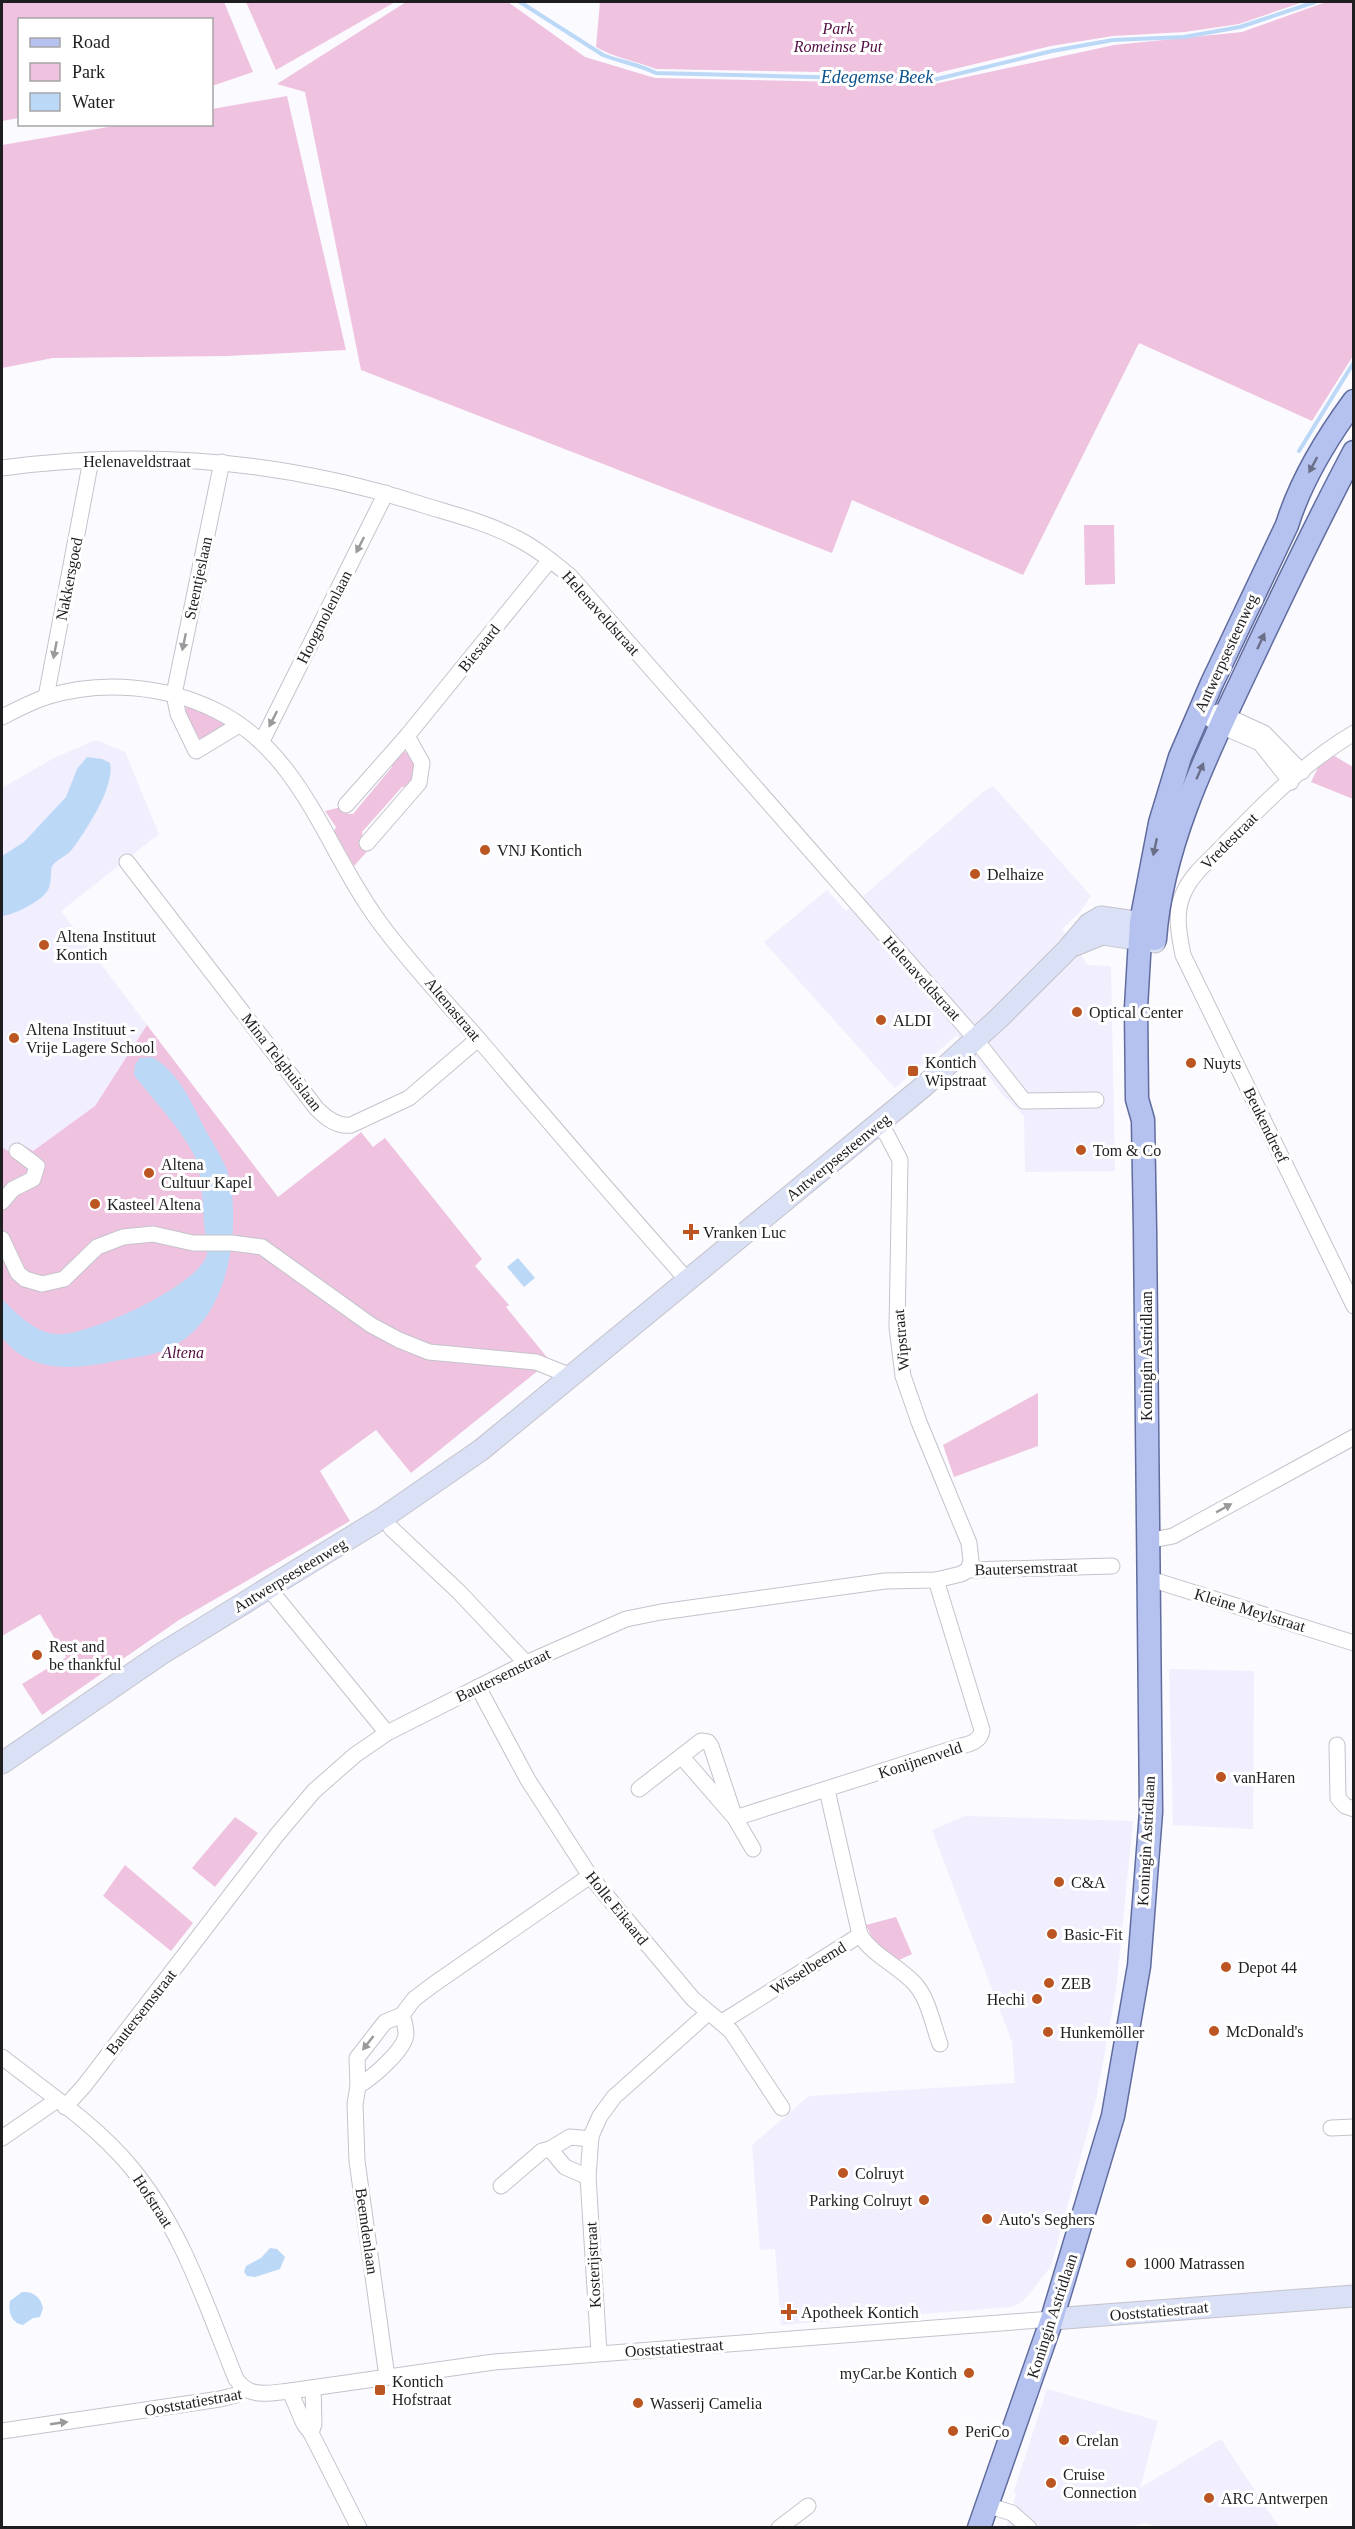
<svg xmlns="http://www.w3.org/2000/svg" width="1355" height="2529" viewBox="0 0 1355 2529" font-family="Georgia,serif">
  <rect width="100%" height="100%" fill="#fbfaff"/>
  <!-- built -->
  <g fill="#f1eefe">
    <path d="M96 740 125 752 159 834 61 911 147 1025 95 1106 33 1151 11 1153 2 1147V788L54 758Z"/>
    <path d="M993 786 1091 896 1079 913 1062 929 1088 965 1111 966 1115 1171 1025 1172 1024 1116 1002 1094 957 1035 895 1088 764 942 827 890 846 911 983 792Z"/>
    <path d="M1169 1669 1254 1671 1253 1829 1173 1825Z"/>
    <path d="M965 1816 1133 1821 1116 1990 1096 2100 1051 2266 1031 2292 1023 2301 1012 2307 781 2325 775 2249 760 2250 752 2145 809 2096 1015 2083 1012 2042 932 1830Z"/>
    <path d="M1047 2389 1158 2421 1140 2488 1221 2439 1279 2527 1159 2528 1147 2523 1123 2528H1006L1016 2495 1014 2491Z"/>
  </g>
  <!-- green -->
  <g fill="#efc3e0">
    <path d="M2 2H224L253 72 212 86V20H20L19 118 2 121Z"/>
    <path d="M246 2H395L276 70Z"/>
    <path d="M406 2H508L585 57 655 78 934 84 1114 45 1242 32 1326 2H1353V356L1312 421 1139 343 1023 575 852 500 832 553 361 370 305 92 277 84Z"/>
    <path d="M600 2H1303L1239 24 1185 32 1113 36 1051 46 933 74 656 69C636 61 615 58 596 47Z"/>
    <path d="M287 96 346 350 227 356 53 358 2 368V145L120 125 212 124V109Z"/>
    <path d="M1084 525H1114L1115 584 1085 585Z"/>
    <path d="M187 705 216 716 226 725 205 739 199 738 185 711Z"/>
    <path d="M401 751C413 752 413 763 416 773L409 786 402 787 362 832 363 839 371 847 354 866 334 831 336 827 325 811 341 807 348 814H353L392 767 391 760Z"/>
    <path d="M1326 751 1353 767V799L1311 782Z"/>
    <path d="M147 1025 278 1197 361 1132 373 1147 385 1138 482 1259 475 1266 509 1305 506 1307 550 1361 411 1473 376 1430 320 1471 350 1521 179 1620 42 1715 22 1684 66 1657 40 1614 2 1636V1147L11 1153 18 1142 33 1151 95 1106Z"/>
    <path d="M1038 1393V1446L954 1477 943 1445Z"/>
    <path d="M235 1817 258 1833 215 1887 192 1868Z"/>
    <path d="M125 1865 193 1923 171 1951 103 1896Z"/>
    <path d="M896 1917 912 1954 897 1961 878 1950 866 1925Z"/>
  </g>
  <!-- water -->
  <g fill="#bcd8f7">
    <path d="M87 757 102 759 110 763C115 786 87 829 73 848 68 856 58 858 52 866 50 874 52 882 48 890 42 901 14 915 2 916V856L24 842 66 797 77 769Z"/>
    <path d="M152 1057C179 1072 191 1102 205 1129 215 1147 228 1165 231 1186 239 1241 226 1320 172 1347 154 1356 130 1358 110 1362 81 1368 44 1372 18 1353 12 1349 7 1343 2 1338V1299C16 1313 33 1331 54 1334 83 1339 201 1285 207 1254 209 1245 204 1232 204 1223 203 1204 202 1172 194 1155 179 1126 154 1101 134 1075L135 1064 140 1058Z"/>
    <path d="M518 1258 535 1278 524 1287 507 1267Z"/>
    <path d="M270 2248 277 2249 285 2257 280 2269 255 2277 247 2276 244 2272 246 2266 261 2258Z"/>
    <path d="M22 2292C33 2291 41 2297 43 2308L40 2317 33 2318 23 2325C11 2323 8 2311 10 2301Z"/>
  </g>
  <g fill="none" stroke-linecap="round" stroke-linejoin="round">
    <!-- stream -->
    <g stroke="#bcd8f7" stroke-width="4">
      <path d="M520 2 603 55C621 62 638 64 656 73L933 80 1052 51 1113 40 1184 37 1240 27 1315 2"/>
      <path d="M1299 451 1354 362"/>
    </g>
    <!-- street casing -->
    <g stroke="#c4c3cb" stroke-width="17">
      <g id="street">
        <path d="M222 462 174 694 178 714 196 751 239 725"/>
        <path d="M2 468C143 449 284 460 420 504 452 514 485 522 514 537 535 547 553 562 570 576L968 1030 1024 1101 1096 1100"/>
        <path d="M46 697 91 460"/>
        <path d="M1199 712 1221 726 1260 743 1291 782"/>
        <path d="M1218 712 1264 733 1302 772"/>
        <path d="M2 717C16 710 31 702 46 697 101 680 165 685 217 711 303 754 326 851 380 923 411 965 447 1003 481 1042 549 1122 618 1202 688 1281"/>
        <path d="M1354 733C1303 763 1259 808 1219 850 1206 863 1191 876 1184 892 1174 913 1179 934 1183 955L1354 1306"/>
        <path d="M262 741 386 493"/>
        <path d="M346 805 407 736 550 560"/>
        <path d="M367 843 419 783 422 763 407 736"/>
        <path d="M127 862 317 1109C326 1118 337 1127 351 1125L409 1098 478 1039"/>
        <path d="M877 1125 887 1135 900 1160 897 1327 903 1376 919 1422 969 1543 971 1561 968 1570"/>
        <path d="M2 1202 13 1189 33 1179 37 1166 17 1151"/>
        <path d="M2 1239 18 1273 25 1279 42 1284 64 1279 97 1247 123 1237 153 1234 193 1243H232L262 1247 371 1325 399 1340 429 1352 536 1362 571 1376"/>
        <path d="M391 1528 459 1592 526 1663"/>
        <path d="M1147 1541 1173 1536 1354 1437"/>
        <path d="M1147 1578 1354 1643"/>
        <path d="M275 1596 387 1733"/>
        <path d="M478 1687 528 1780 590 1876 693 1999 731 2031 782 2108"/>
        <path d="M1337 1745 1338 1798 1345 1806 1354 1809"/>
        <path d="M682 1757 735 1818 753 1849"/>
        <path d="M639 1789 701 1741 708 1742 711 1746 735 1818"/>
        <path d="M735 1818 958 1747C968 1744 980 1743 982 1730L936 1580"/>
        <path d="M860 1935C874 1957 898 1965 915 1984 928 1998 933 2025 940 2044"/>
        <path d="M722 2022 860 1935 827 1790"/>
        <path d="M2 2057C45 2091 94 2123 130 2166 182 2228 206 2305 236 2379 250 2399 268 2393 290 2391L494 2362 1052 2319"/>
        <path d="M358 2086C372 2078 405 2050 406 2034 406 2028 404 2021 402 2015"/>
        <path d="M65 2107 84 2086 276 1836 314 1791 355 1755 387 1733 526 1663 626 1619 661 1612 885 1581 936 1580 961 1574 968 1570 1112 1566"/>
        <path d="M1331 2128 1354 2127"/>
        <path d="M2 2138 57 2100"/>
        <path d="M588 2177 565 2167 550 2149 570 2137 591 2139"/>
        <path d="M501 2186 542 2151 550 2149"/>
        <path d="M599 2353 588 2177 591 2136 600 2116 614 2097 708 2013"/>
        <path d="M387 2377 357 2161 355 2104 358 2086 357 2058 385 2022 402 2015 414 1999 434 1984 590 1876"/>
        <path d="M290 2391 304 2424 311 2433 359 2528"/>
        <path d="M2 2431 220 2399 236 2395 244 2389"/>
        <path d="M311 2433 314 2424 313 2388"/>
        <path d="M987 2505 1012 2513 1029 2528"/>
        <path d="M779 2528 808 2506"/>
      </g>
    </g>
    <!-- secondary casing -->
    <g stroke="#c4c3cb" stroke-width="23">
      <g id="secondary">
        <path d="M1075 945 1102 934 1155 942"/>
        <path d="M2 1763 161 1654 384 1517 481 1450 924 1086 999 1018 1067 950 1089 924 1101 917 1156 925"/>
        <path d="M1052 2319 1354 2296"/>
      </g>
    </g>
    <!-- primary casing -->
    <g stroke="#606c9e" stroke-width="25">
      <g id="primary">
        <path d="M1155 939C1162 843 1209 750 1249 665 1283 593 1317 522 1354 452"/>
        <path d="M979 2528 1052 2319 1113 2116 1139 1966 1151 1812 1145 1229 1143 1120 1137 1099 1136 1008 1141 922 1160 823 1180 757 1212 683 1287 525C1301 480 1326 439 1354 401"/>
      </g>
    </g>
    <!-- street -->
    <use href="#street" stroke="#fff" stroke-width="15"/>
    <!-- secondary -->
    <use href="#secondary" stroke="#dae0f6" stroke-width="21"/>
    <!-- primary -->
    <use href="#primary" stroke="#b5c1ee" stroke-width="22"/>
  </g>
  <!-- one-way arrows -->
  <defs><path id="oneway-solid" d="M-6-.8H1V-3.2L6.5 0L1 3.2V.8H-6Z" transform="scale(1.5)"/></defs>
  <g fill="#6a6f87">
    <use href="#oneway-solid" transform="translate(1313 465) rotate(118)"/>
    <use href="#oneway-solid" transform="translate(1261 641) rotate(-65)"/>
    <use href="#oneway-solid" transform="translate(1200 771) rotate(-66)"/>
    <use href="#oneway-solid" transform="translate(1155 847) rotate(102)"/>
  </g>
  <g fill="#9a999b">
    <use href="#oneway-solid" transform="translate(360 545) rotate(117)"/>
    <use href="#oneway-solid" transform="translate(184 642) rotate(102)"/>
    <use href="#oneway-solid" transform="translate(55 650) rotate(101)"/>
    <use href="#oneway-solid" transform="translate(273 719) rotate(117)"/>
    <use href="#oneway-solid" transform="translate(1224 1508) rotate(-29)"/>
    <use href="#oneway-solid" transform="translate(368 2043) rotate(128)"/>
    <use href="#oneway-solid" transform="translate(59 2423) rotate(-8)"/>
  </g>
  <!-- markers -->
  <g fill="#bb5623" stroke="#fff" stroke-width="2">
    <circle cx="485" cy="850" r="6"/>
    <circle cx="975" cy="874" r="6"/>
    <circle cx="44" cy="945" r="6"/>
    <circle cx="1077" cy="1012" r="6"/>
    <circle cx="881" cy="1020" r="6"/>
    <circle cx="14" cy="1038" r="6"/>
    <circle cx="1191" cy="1063" r="6"/>
    <rect x="907" y="1065" width="12" height="12" rx="3"/>
    <circle cx="1081" cy="1150" r="6"/>
    <circle cx="149" cy="1173" r="6"/>
    <circle cx="95" cy="1204" r="6"/>
    <path d="M688 1223h6v6h6v6h-6v6h-6v-6h-6v-6h6z"/>
    <circle cx="37" cy="1655" r="6"/>
    <circle cx="1221" cy="1777" r="6"/>
    <circle cx="1059" cy="1882" r="6"/>
    <circle cx="1052" cy="1934" r="6"/>
    <circle cx="1226" cy="1967" r="6"/>
    <circle cx="1049" cy="1983" r="6"/>
    <circle cx="1037" cy="1999" r="6"/>
    <circle cx="1214" cy="2031" r="6"/>
    <circle cx="1048" cy="2032" r="6"/>
    <circle cx="843" cy="2173" r="6"/>
    <circle cx="924" cy="2200" r="6"/>
    <circle cx="987" cy="2219" r="6"/>
    <circle cx="1131" cy="2263" r="6"/>
    <path d="M786 2303h6v6h6v6h-6v6h-6v-6h-6v-6h6z"/>
    <circle cx="969" cy="2373" r="6"/>
    <rect x="374" y="2384" width="12" height="12" rx="3"/>
    <circle cx="638" cy="2403" r="6"/>
    <circle cx="953" cy="2431" r="6"/>
    <circle cx="1064" cy="2440" r="6"/>
    <circle cx="1051" cy="2483" r="6"/>
    <circle cx="1209" cy="2498" r="6"/>
  </g>
  <g text-anchor="middle" dominant-baseline="central" stroke-width="6" stroke-linejoin="round" paint-order="stroke">
    <!-- park labels -->
    <g font-size="16" font-style="italic" fill="#510d43" stroke="#fff">
      <text x="838" y="28">Park<tspan x="838" dy="18">Romeinse Put</tspan></text>
      <text x="183" y="1352">Altena</text>
    </g>
    <!-- street labels -->
    <g font-size="16" fill="#1e1d20" stroke="#fff">
      <text x="137" y="461">Helenaveldstraat</text>
      <text transform="translate(198 578) rotate(-78)">Steentjeslaan</text>
      <text transform="translate(69 579) rotate(-79)">Nakkersgoed</text>
      <text transform="translate(601 613) rotate(48)">Helenaveldstraat</text>
      <text transform="translate(324 617) rotate(-63)">Hoogmolenlaan</text>
      <text transform="translate(479 648) rotate(-51)">Biesaard</text>
      <text transform="translate(1226 653) rotate(-65)">Antwerpsesteenweg</text>
      <text transform="translate(1229 841) rotate(-45)">Vredestraat</text>
      <text transform="translate(922 978) rotate(48)">Helenaveldstraat</text>
      <text transform="translate(453 1009) rotate(50)">Altenastraat</text>
      <text transform="translate(282 1062) rotate(52)">Mina Telghuislaan</text>
      <text transform="translate(1266 1125) rotate(64)">Beukendreef</text>
      <text transform="translate(838 1157) rotate(-39)">Antwerpsesteenweg</text>
      <text transform="translate(901 1340) rotate(-95)">Wipstraat</text>
      <text transform="translate(1146 1356) rotate(-90)">Koningin Astridlaan</text>
      <text transform="translate(1026 1568) rotate(-2)">Bautersemstraat</text>
      <text transform="translate(290 1575) rotate(-31)">Antwerpsesteenweg</text>
      <text transform="translate(1250 1610) rotate(17)">Kleine Meylstraat</text>
      <text transform="translate(503 1675) rotate(-26)">Bautersemstraat</text>
      <text transform="translate(920 1760) rotate(-18)">Konijnenveld</text>
      <text transform="translate(1146 1841) rotate(-87)">Koningin Astridlaan</text>
      <text transform="translate(617 1908) rotate(51)">Holle Eikaard</text>
      <text transform="translate(808 1968) rotate(-32)">Wisselbeemd</text>
      <text transform="translate(141 2012) rotate(-52)">Bautersemstraat</text>
      <text transform="translate(153 2201) rotate(57)">Hofstraat</text>
      <text transform="translate(367 2231) rotate(82)">Beemdenlaan</text>
      <text transform="translate(593 2265) rotate(-93)">Kosterijstraat</text>
      <text transform="translate(1159 2311) rotate(-5)">Ooststatiestraat</text>
      <text transform="translate(1052 2316) rotate(-72)">Koningin Astridlaan</text>
      <text transform="translate(674 2348) rotate(-4)">Ooststatiestraat</text>
      <text transform="translate(193 2402) rotate(-10)">Ooststatiestraat</text>
    </g>
    <!-- poi labels -->
    <g font-size="16" fill="#1e1d20" stroke="#fff" text-anchor="start">
      <text x="497" y="850">VNJ Kontich</text>
      <text x="987" y="874">Delhaize</text>
      <text x="56" y="936">Altena Instituut<tspan x="56" dy="18">Kontich</tspan></text>
      <text x="1089" y="1012">Optical Center</text>
      <text x="893" y="1020">ALDI</text>
      <text x="26" y="1029">Altena Instituut -<tspan x="26" dy="18">Vrije Lagere School</tspan></text>
      <text x="925" y="1062">Kontich<tspan x="925" dy="18">Wipstraat</tspan></text>
      <text x="1203" y="1063">Nuyts</text>
      <text x="1093" y="1150">Tom &amp; Co</text>
      <text x="161" y="1164">Altena<tspan x="161" dy="18">Cultuur Kapel</tspan></text>
      <text x="107" y="1204">Kasteel Altena</text>
      <text x="703" y="1232">Vranken Luc</text>
      <text x="49" y="1646">Rest and<tspan x="49" dy="18">be thankful</tspan></text>
      <text x="1233" y="1777">vanHaren</text>
      <text x="1071" y="1882">C&amp;A</text>
      <text x="1064" y="1934">Basic-Fit</text>
      <text x="1238" y="1967">Depot 44</text>
      <text x="1061" y="1983">ZEB</text>
      <text x="1025" y="1999" text-anchor="end">Hechi</text>
      <text x="1226" y="2031">McDonald's</text>
      <text x="1060" y="2032">Hunkemöller</text>
      <text x="855" y="2173">Colruyt</text>
      <text x="912" y="2200" text-anchor="end">Parking Colruyt</text>
      <text x="999" y="2219">Auto's Seghers</text>
      <text x="1143" y="2263">1000 Matrassen</text>
      <text x="801" y="2312">Apotheek Kontich</text>
      <text x="957" y="2373" text-anchor="end">myCar.be Kontich</text>
      <text x="392" y="2381">Kontich<tspan x="392" dy="18">Hofstraat</tspan></text>
      <text x="650" y="2403">Wasserij Camelia</text>
      <text x="965" y="2431">PeriCo</text>
      <text x="1076" y="2440">Crelan</text>
      <text x="1063" y="2474">Cruise<tspan x="1063" dy="18">Connection</tspan></text>
      <text x="1221" y="2498">ARC Antwerpen</text>
    </g>
    <!-- water labels -->
    <g font-size="18" font-style="italic" fill="#0c528d" stroke="#fff">
      <text x="877" y="77">Edegemse Beek</text>
    </g>
  </g>
  <!-- border -->
  <rect width="1355" height="2529" fill="none" stroke="#1e1d20" stroke-width="6"/>
  <!-- legend -->
  <rect x="18" y="18" width="195" height="108" fill="#ffffff" stroke="#a5a5a6" stroke-width="1.5"/>
  <rect x="30" y="38" width="30" height="9" fill="#b5c1ee" stroke="#a5a5a6" stroke-width="1.5"/>
  <text x="72" y="48" font-size="18" fill="#1e1d20">Road</text>
  <rect x="30" y="63" width="30" height="18" fill="#efc3e0" stroke="#a5a5a6" stroke-width="1.5"/>
  <text x="72" y="78" font-size="18" fill="#1e1d20">Park</text>
  <rect x="30" y="93" width="30" height="18" fill="#bcd8f7" stroke="#a5a5a6" stroke-width="1.5"/>
  <text x="72" y="108" font-size="18" fill="#1e1d20">Water</text>
</svg>
